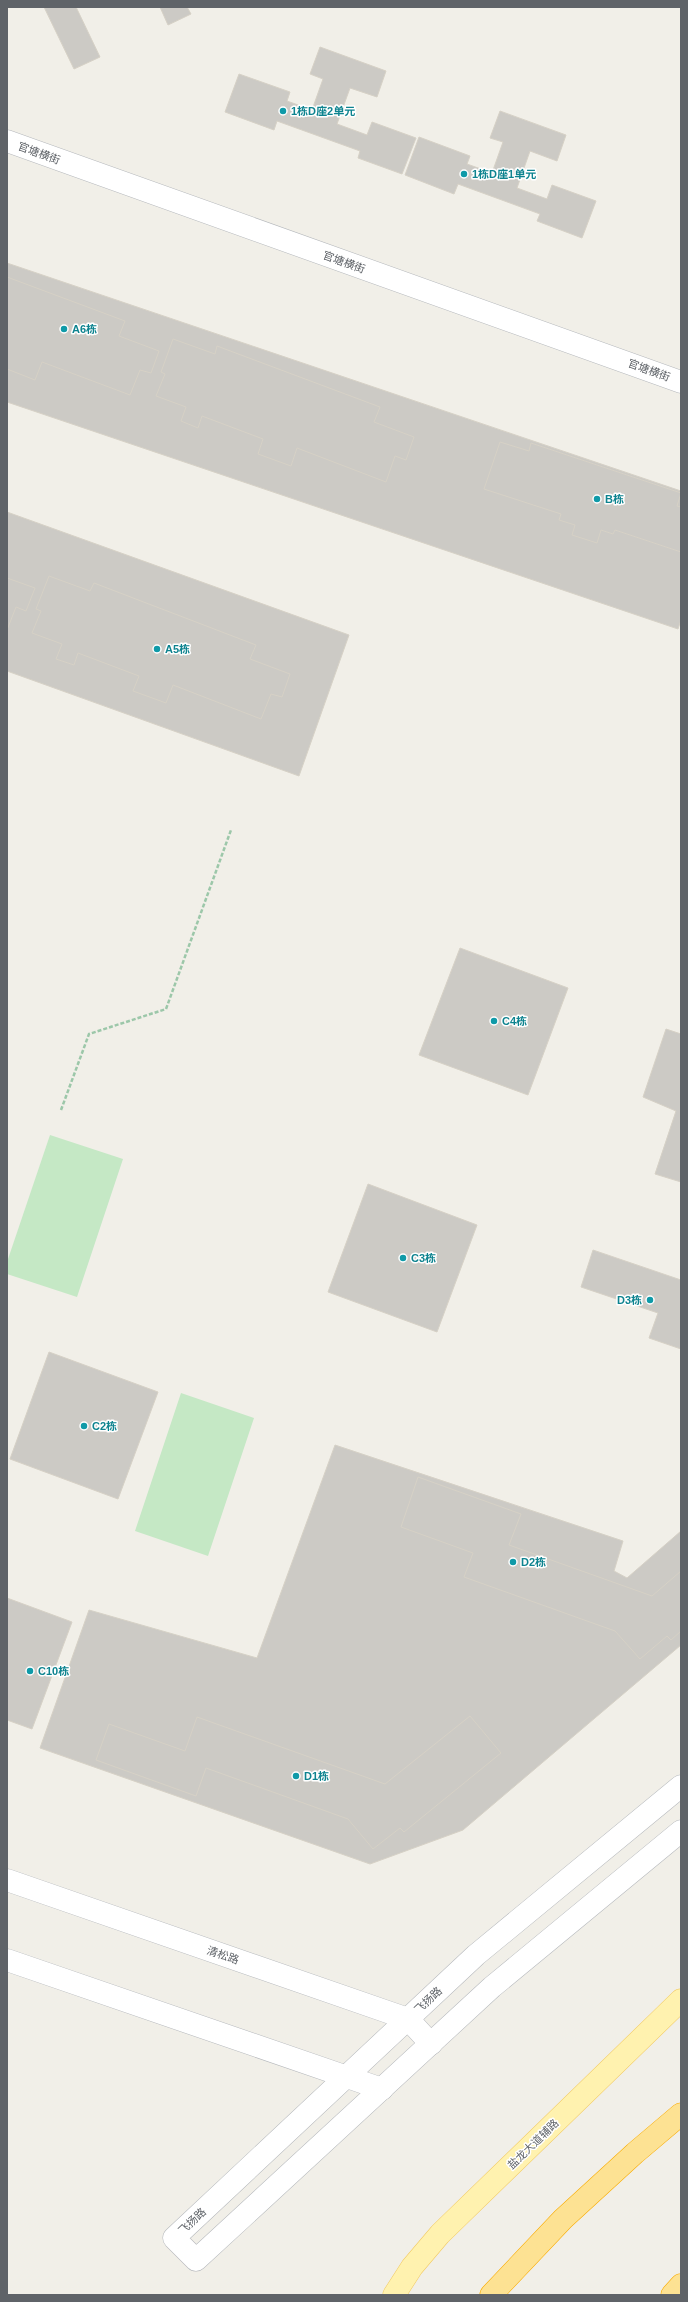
<svg xmlns="http://www.w3.org/2000/svg" width="688" height="2302" viewBox="0 0 688 2302" font-family="Helvetica,'Noto Sans SC',sans-serif">
  <rect width="100%" height="100%" fill="#f1efe8"/>
  <!-- green -->
  <g fill="#c5e8c5">
    <path d="M50 1135 123 1159 77 1297 7 1274V1262Z"/>
    <path d="M181 1393 254 1418 208 1556 135 1531Z"/>
  </g>
  <!-- building -->
  <g fill="#cccac5" stroke="#d6d1c6">
    <path d="M44 7H76L100 57 74 69Z"/>
    <path d="M160 7H187L191 14 168 25Z"/>
    <path d="M320 47 386 71 377 97 350 88 337 124 367 135 372 122 416 138 402 174 358 158 360 151 277 121 274 130 225 112 239 74 290 92 287 101 312 110 323 79 310 74Z"/>
    <path d="M500 111 566 135 557 161 530 151 517 188 547 199 552 185 596 201 582 238 537 221 540 214 458 184 454 194 405 175 419 137 470 156 467 164 492 173 503 142 490 138Z"/>
    <path d="M7 263 681 491V620L678 629 7 402Z"/>
    <path d="M7 277 125 321 119 336 159 351 151 373 140 370 130 395 42 362 35 380 7 369Z"/>
    <path d="M173 339 215 354 217 346 380 407 374 422 414 437 406 460 395 456 386 482 297 448 291 466 258 454 263 439 202 416 198 428 181 421 186 407 156 396 165 374 161 372Z"/>
    <path d="M500 442 529 451 531 443 681 493 677 506 681 507V552L615 530 613 534 601 530 597 543 572 535 575 525 559 520 561 514 484 489Z"/>
    <path d="M7 512 349 635 299 776 7 671Z"/>
    <path d="M49 576 90 591 94 583 256 645 250 659 290 674 282 697 271 694 261 719 173 685 166 703 133 691 139 676 78 653 74 665 56 659 62 644 32 633 41 611 36 609Z"/>
    <path d="M7 578 35 588 26 611 16 607 7 630Z"/>
    <path d="M460 948 568 988 528 1095 419 1055Z"/>
    <path d="M666 1029 681 1034V1182L655 1174 676 1111 643 1097Z"/>
    <path d="M368 1184 477 1225 437 1332 328 1292Z"/>
    <path d="M593 1250 681 1280V1349L649 1338 658 1313 581 1287Z"/>
    <path d="M49 1352 158 1392 118 1499 10 1459Z"/>
    <path d="M335 1445 623 1541 614 1571 627 1578 681 1531V1645L463 1830 370 1864 40 1748 89 1610 257 1658Z"/>
    <path d="M418 1477 521 1514 509 1545 652 1596 681 1571V1631L671 1640 667 1636 640 1659 615 1631 464 1577 473 1553 401 1527Z"/>
    <path d="M7 1598 72 1622 32 1729 7 1720Z"/>
    <path d="M470 1716 501 1753 404 1832 400 1828 373 1849 348 1819 206 1768 196 1796 96 1760 109 1724 185 1751 197 1717 385 1784Z"/>
  </g>
  <g fill="none" stroke-linecap="round" stroke-linejoin="round">
    <!-- minor casing -->
    <g stroke="#b5b8bc" stroke-width="23">
      <g id="minor">
        <path d="M7 141 681 382"/>
        <path d="M681 1786 476 1955 174 2238 196 2260 492 1987 681 1831"/>
        <path d="M7 1880 408 2019 431 2044"/>
        <path d="M7 1960 382 2089"/>
      </g>
    </g>
    <!-- major casing -->
    <g stroke="#f2c960" stroke-width="23">
      <path id="major" d="M394 2295 412 2267 440 2234 681 2000"/>
    </g>
    <!-- highway casing -->
    <g stroke="#f9ab00" stroke-width="23">
      <g id="highway">
        <path d="M491 2295 563 2219 635 2153 681 2114"/>
        <path d="M672 2295 681 2285"/>
      </g>
    </g>
    <!-- path -->
    <path stroke="#9cc7a9" stroke-width="2.5" stroke-dasharray="4 2" stroke-linecap="butt" d="M61 1110 89 1034 166 1009 231 830"/>
    <!-- minor -->
    <use href="#minor" stroke="#fff" stroke-width="22"/>
    <!-- major -->
    <use href="#major" stroke="#fff2af" stroke-width="22"/>
    <!-- highway -->
    <use href="#highway" stroke="#fde293" stroke-width="22"/>
  </g>
  <!-- markers -->
  <g fill="#0f9aa8" stroke="#fff" stroke-width="1.5">
    <circle cx="283" cy="111" r="4"/>
    <circle cx="464" cy="174" r="4"/>
    <circle cx="64" cy="329" r="4"/>
    <circle cx="597" cy="499" r="4"/>
    <circle cx="157" cy="649" r="4"/>
    <circle cx="494" cy="1021" r="4"/>
    <circle cx="403" cy="1258" r="4"/>
    <circle cx="650" cy="1300" r="4"/>
    <circle cx="84" cy="1426" r="4"/>
    <circle cx="513" cy="1562" r="4"/>
    <circle cx="30" cy="1671" r="4"/>
    <circle cx="296" cy="1776" r="4"/>
  </g>
  <g text-anchor="middle" dominant-baseline="central" stroke-width="3" stroke-linejoin="round" paint-order="stroke">
    <!-- culture labels -->
    <g font-size="11" font-weight="bold" fill="#0d838f" stroke="#fff" text-anchor="start">
      <text x="291" y="111">1栋D座2单元</text>
      <text x="472" y="174">1栋D座1单元</text>
      <text x="72" y="329">A6栋</text>
      <text x="605" y="499">B栋</text>
      <text x="165" y="649">A5栋</text>
      <text x="502" y="1021">C4栋</text>
      <text x="411" y="1258">C3栋</text>
      <text x="642" y="1300" text-anchor="end">D3栋</text>
      <text x="92" y="1426">C2栋</text>
      <text x="521" y="1562">D2栋</text>
      <text x="38" y="1671">C10栋</text>
      <text x="304" y="1776">D1栋</text>
    </g>
    <!-- street labels -->
    <g font-size="11" fill="#5f6368" stroke="#fff">
      <text transform="translate(39 153) rotate(20)">官塘横街</text>
      <text transform="translate(344 262) rotate(20)">官塘横街</text>
      <text transform="translate(649 370) rotate(20)">官塘横街</text>
      <text transform="translate(223 1955) rotate(19)">清松路</text>
      <text transform="translate(428 2000) rotate(-43)">飞扬路</text>
      <text transform="translate(533 2144) rotate(-44)">盐龙大道辅路</text>
      <text transform="translate(192 2221) rotate(-43)">飞扬路</text>
    </g>
  </g>
  <!-- border -->
  <rect width="688" height="2302" fill="none" stroke="#5f6368" stroke-width="16"/>
</svg>
